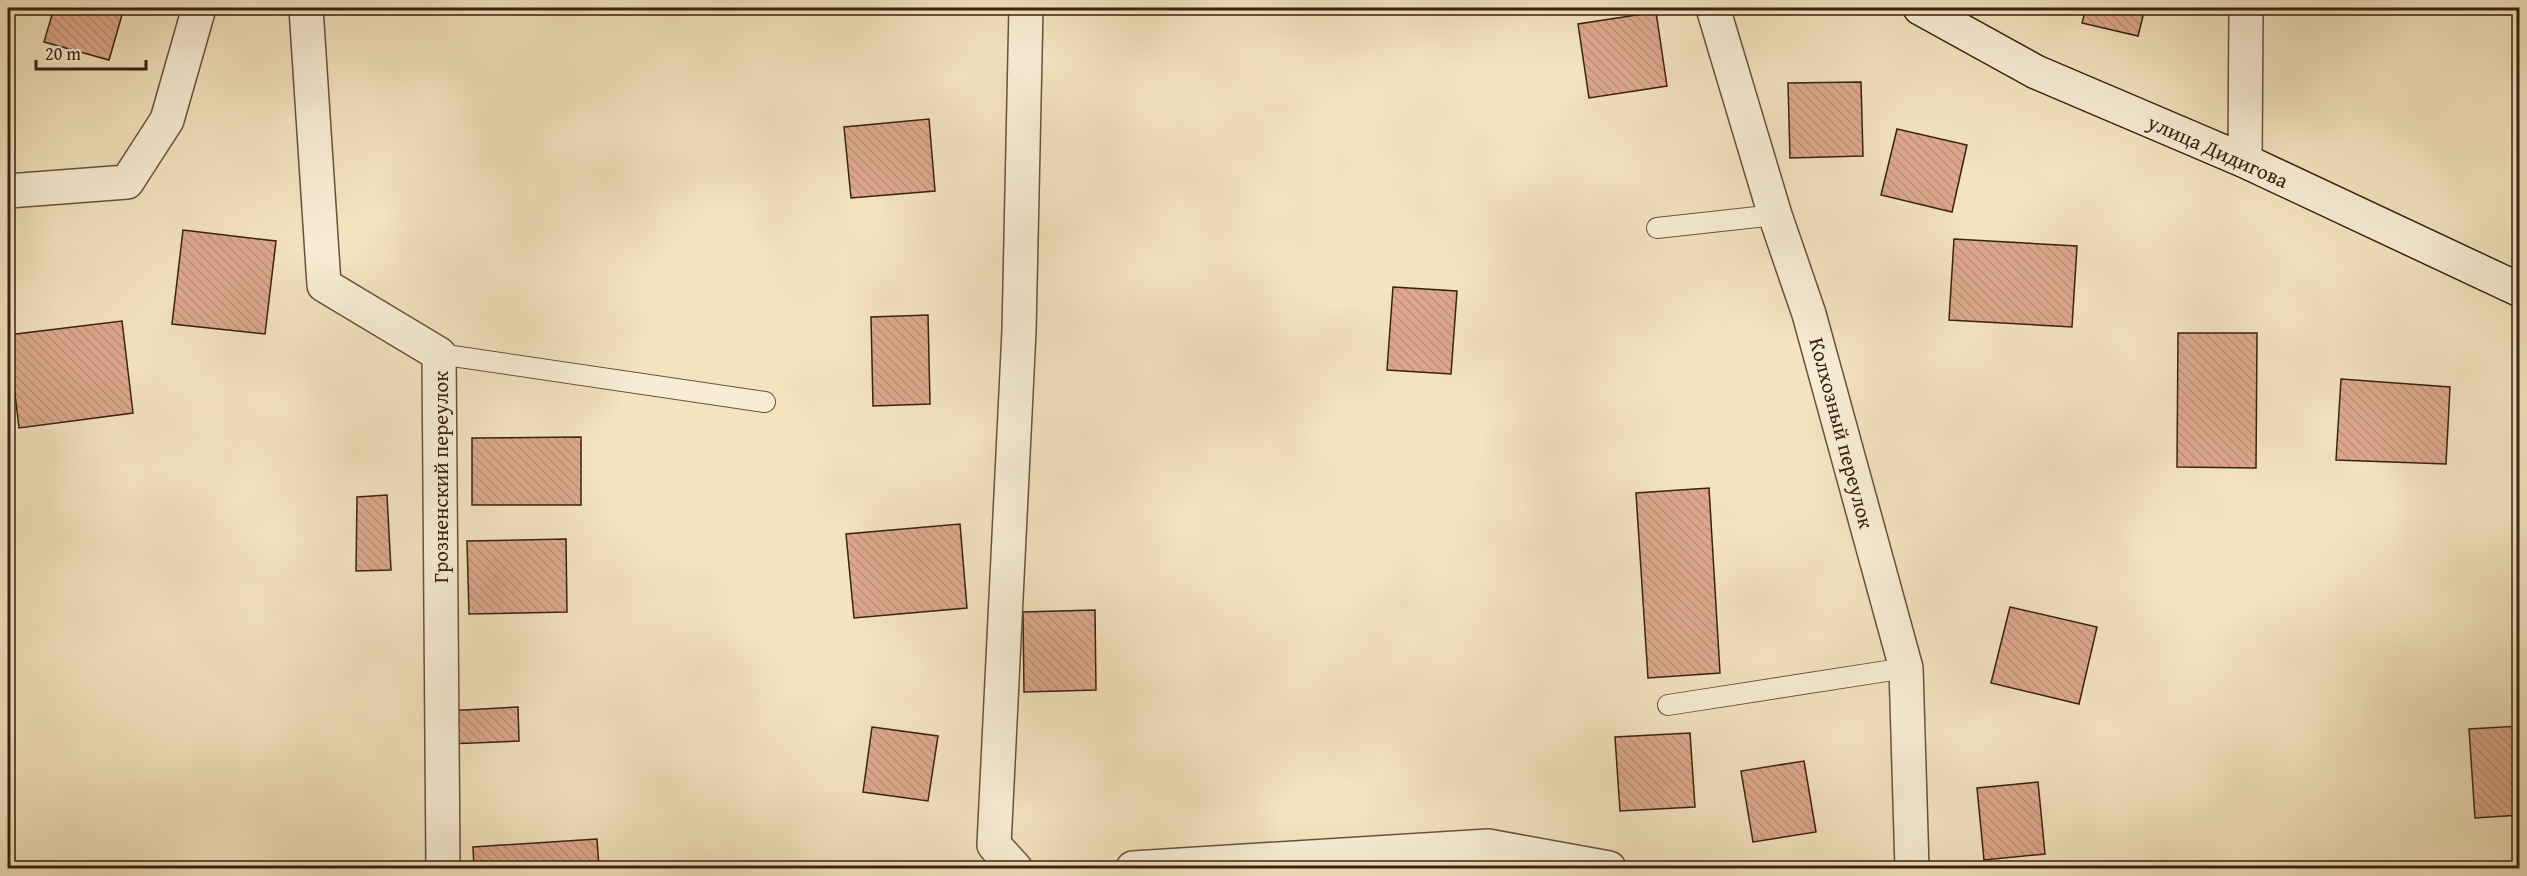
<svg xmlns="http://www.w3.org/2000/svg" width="2527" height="876" viewBox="0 0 2527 876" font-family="'Gentium Book Plus',serif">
  <defs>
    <pattern id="building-back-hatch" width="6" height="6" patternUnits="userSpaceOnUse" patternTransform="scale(1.5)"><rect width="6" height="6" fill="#dda88d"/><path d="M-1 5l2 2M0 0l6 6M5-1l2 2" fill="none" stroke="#be9078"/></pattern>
  </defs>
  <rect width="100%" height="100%" fill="#f3e3bf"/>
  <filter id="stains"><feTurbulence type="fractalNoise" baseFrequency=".00333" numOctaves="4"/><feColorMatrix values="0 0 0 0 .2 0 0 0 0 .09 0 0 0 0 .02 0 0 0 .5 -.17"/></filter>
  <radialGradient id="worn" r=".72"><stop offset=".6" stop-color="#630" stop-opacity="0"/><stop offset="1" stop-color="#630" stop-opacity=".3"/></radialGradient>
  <!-- building -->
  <g fill="url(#building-back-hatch)" stroke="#3a210f" stroke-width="1.5">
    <path d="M54 8H124L109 60 44 42Z"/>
    <path d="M2086 8H2145L2138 36 2082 23Z"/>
    <path d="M1656 12 1667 86 1589 98 1578 24Z"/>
    <path d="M1861 82 1863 156 1790 158 1788 83Z"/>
    <path d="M929 119 935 191 851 198 844 127Z"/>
    <path d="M1897 129 1967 145 1952 212 1881 195Z"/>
    <path d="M183 230 276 241 265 334 172 324Z"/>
    <path d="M1954 239 2077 246 2072 327 1949 320Z"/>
    <path d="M8 242 12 281 8 282Z"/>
    <path d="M1393 287 1457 291 1451 374 1387 370Z"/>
    <path d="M928 315 930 404 873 406 871 317Z"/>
    <path d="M122 321 133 413 19 428 8 335Z"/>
    <path d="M2178 333H2257L2256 468 2177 467Z"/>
    <path d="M2341 379 2450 387 2446 464 2336 460Z"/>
    <path d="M581 437V505H472V438Z"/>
    <path d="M1709 488 1720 673 1648 678 1636 493Z"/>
    <path d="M387 495 391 570 356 571 357 497Z"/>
    <path d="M960 524 967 608 854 618 846 534Z"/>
    <path d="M566 539 567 612 469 614 467 541Z"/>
    <path d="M2010 607 2097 627 2079 704 1991 683Z"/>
    <path d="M1095 610 1096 690 1024 692 1023 612Z"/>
    <path d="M518 707 519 741 448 744 446 711Z"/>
    <path d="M2520 726V815L2475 818 2469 729Z"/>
    <path d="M872 727 938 736 928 801 863 792Z"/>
    <path d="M1690 733 1695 807 1620 811 1615 737Z"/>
    <path d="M1804 761 1816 832 1753 842 1741 771Z"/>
    <path d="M2038 782 2045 854 1984 860 1977 788Z"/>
    <path d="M597 839 599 868H474L473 847Z"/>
  </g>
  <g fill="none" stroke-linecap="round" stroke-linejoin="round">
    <!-- lane casing -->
    <g stroke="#68523b" stroke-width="22">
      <g id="lane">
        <path d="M1657 228 1775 215"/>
        <path d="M439 354 765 402"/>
        <path d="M1668 705 1906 668"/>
      </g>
    </g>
    <!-- street casing -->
    <g stroke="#68523b" stroke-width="36">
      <g id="street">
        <path d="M306 8 324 285 439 354 443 868"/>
        <path d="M1713 8 1775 215 1809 314 1906 668 1912 868"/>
        <path d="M2245 161 2246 8"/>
        <path d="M8 191 127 182 167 120 199 8"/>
        <path d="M1015 868 994 845 1019 331 1026 8"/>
        <path d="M1133 868 1488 846 1609 868"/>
      </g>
    </g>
    <!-- secondary casing -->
    <g stroke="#3a210f" stroke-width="36">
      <path id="secondary" d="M1920 8 2036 72 2245 161 2520 290"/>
    </g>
    <!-- lane -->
    <use href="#lane" stroke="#f7edd5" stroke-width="20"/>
    <!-- street -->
    <use href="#street" stroke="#f7edd5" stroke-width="33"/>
    <!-- secondary -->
    <use href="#secondary" stroke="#f7edd5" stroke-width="33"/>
  </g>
  <g text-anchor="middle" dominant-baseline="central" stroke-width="5" stroke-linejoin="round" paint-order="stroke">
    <!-- street labels -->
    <g font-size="21" fill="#3a210f" stroke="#f7edd5">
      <text transform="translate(2218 151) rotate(24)">улица Дидигова</text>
      <text transform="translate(1842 433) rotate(75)">Колхозный переулок</text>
      <text transform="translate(440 477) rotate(-90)">Грозненский переулок</text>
    </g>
  </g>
  <!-- margin -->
  <rect width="2527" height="876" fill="none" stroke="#f3e3bf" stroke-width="30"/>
  <rect x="9" y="9" width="2509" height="858" fill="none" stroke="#3a210f" stroke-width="3"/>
  <rect x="15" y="15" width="2497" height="846" fill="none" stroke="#3a210f" stroke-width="1.5"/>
  <!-- scale -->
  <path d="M36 60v9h110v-9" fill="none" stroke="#3a210f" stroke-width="3"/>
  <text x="45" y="60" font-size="18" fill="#3a210f" stroke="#f7edd5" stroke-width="4.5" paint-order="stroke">20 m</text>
  <rect width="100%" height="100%" filter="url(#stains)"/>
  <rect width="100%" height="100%" fill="url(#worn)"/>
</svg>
